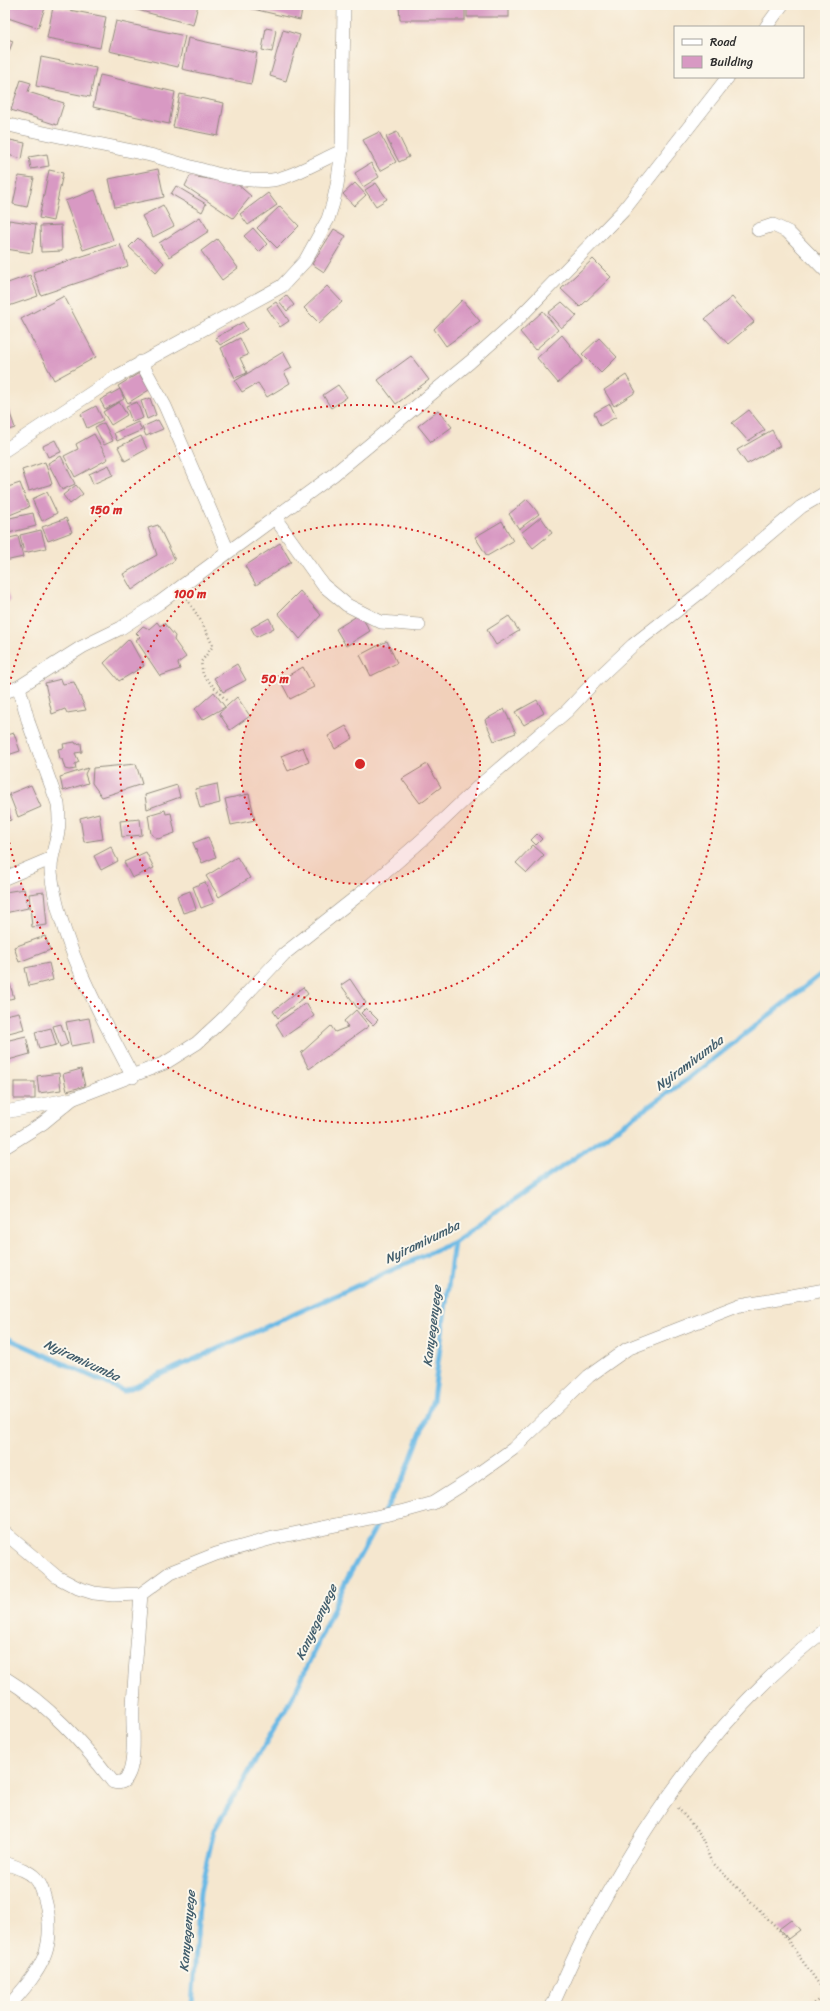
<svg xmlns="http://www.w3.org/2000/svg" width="830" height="2011" viewBox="0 0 830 2011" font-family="Sriracha,sans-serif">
  <rect width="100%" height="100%" fill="#fbf7ec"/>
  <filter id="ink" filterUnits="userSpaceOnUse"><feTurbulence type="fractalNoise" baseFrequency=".025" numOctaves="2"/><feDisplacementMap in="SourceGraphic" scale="8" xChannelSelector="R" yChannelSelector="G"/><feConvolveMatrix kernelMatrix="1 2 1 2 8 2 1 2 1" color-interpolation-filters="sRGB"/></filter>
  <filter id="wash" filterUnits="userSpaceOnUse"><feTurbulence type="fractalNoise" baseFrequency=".012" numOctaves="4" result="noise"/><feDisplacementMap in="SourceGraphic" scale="16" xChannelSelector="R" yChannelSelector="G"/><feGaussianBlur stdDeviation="0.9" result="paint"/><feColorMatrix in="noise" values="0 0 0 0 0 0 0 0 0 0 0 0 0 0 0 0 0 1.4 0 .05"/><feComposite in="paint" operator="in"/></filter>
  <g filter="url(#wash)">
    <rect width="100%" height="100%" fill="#f5e7cf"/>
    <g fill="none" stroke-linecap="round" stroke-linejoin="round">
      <!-- stream -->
      <g stroke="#6bb9e5" stroke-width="5">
        <path d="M5 1337 124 1391 454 1242 688 1079 825 971"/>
        <path d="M192 2006 200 1892 214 1830 293 1697 346 1581 406 1472 433 1400 454 1242"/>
      </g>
    </g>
    <g id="blocks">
      <!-- building -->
      <g fill="#d899c3">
        <path d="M5 5H46L38 28 5 17Z"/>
        <path d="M119 5H198L193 25Z"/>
        <path d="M236 5H303L300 20Z"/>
        <path d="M399 5H465V20H400Z"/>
        <rect x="467" y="5" width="42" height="12"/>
        <path d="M53 7 106 17 100 48 47 38Z"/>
        <path d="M116 21 185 36 178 67 109 51Z"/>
        <path d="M266 28 276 30 272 52 262 50Z"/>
        <path d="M283 30 300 35 286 81 270 76Z"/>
        <path d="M5 38 13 41 5 62Z"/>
        <path d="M188 38 257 53 251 84 182 69Z"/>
        <path d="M41 57 96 68 90 97 36 86Z"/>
        <path d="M100 75 175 92 169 124 93 107Z"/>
        <path d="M21 80 31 83 28 92 64 103 57 125 11 110Z"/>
        <path d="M180 94 224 103 218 136 173 127Z"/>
        <path d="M379 132 396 162 380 171 363 140Z"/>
        <path d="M397 132 409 157 399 162 386 137Z"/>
        <path d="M5 139 25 143 22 159 5 154Z"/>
        <path d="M47 154 49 166 31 169 29 157Z"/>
        <path d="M371 163 379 177 363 187 355 173Z"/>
        <path d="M158 169 164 197 115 207 109 179Z"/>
        <path d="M49 170 63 173 53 221 39 218Z"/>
        <path d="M19 176 34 178 27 207 13 204Z"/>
        <path d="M190 176 236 183 251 196 233 218 185 186Z"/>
        <path d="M355 183 366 195 354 206 343 194Z"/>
        <path d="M376 183 387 199 376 206 365 190Z"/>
        <path d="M176 186 206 204 202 212 171 194Z"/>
        <path d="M95 190 113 240 83 250 65 201Z"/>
        <path d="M268 193 277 205 248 225 240 214Z"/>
        <path d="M163 205 174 226 153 237 142 216Z"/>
        <path d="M280 206 299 226 277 248 257 228Z"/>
        <path d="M200 217 209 231 169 257 159 243Z"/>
        <path d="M9 220 36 224 32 253 6 249Z"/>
        <path d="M61 225 62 251 41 252 40 226Z"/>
        <path d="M253 228 267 244 259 252 244 236Z"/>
        <path d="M334 229 346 236 324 272 312 264Z"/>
        <path d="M138 238 164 263 156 272 129 247Z"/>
        <path d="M217 239 238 268 222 280 201 251Z"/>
        <path d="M120 244 128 266 41 295 33 272Z"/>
        <path d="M593 259 611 277 580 307 561 289Z"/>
        <path d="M30 275 38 296 6 307 5 284Z"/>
        <path d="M327 286 342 302 319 323 304 308Z"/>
        <path d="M286 295 294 305 287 311 279 301Z"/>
        <path d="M64 296 96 357 54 380 21 319Z"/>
        <path d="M732 297 754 322 728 344 705 319Z"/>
        <path d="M462 300 480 321 446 346 434 329Z"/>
        <path d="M276 302 289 321 280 327 267 308Z"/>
        <path d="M562 302 577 316 561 328 548 313Z"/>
        <path d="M543 311 558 330 535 350 520 332Z"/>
        <path d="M243 322 247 329 220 345 215 338Z"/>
        <path d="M562 335 583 361 558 383 537 358Z"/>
        <path d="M240 338 248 355 240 358 247 373 235 378 221 348Z"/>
        <path d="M599 338 617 357 601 373 582 354Z"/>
        <path d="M283 352 292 368 284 372 290 383 267 397 258 383 242 392 235 381Z"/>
        <path d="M411 356 429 380 396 404 378 380Z"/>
        <path d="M139 373 149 390 128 403 118 386Z"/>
        <path d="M626 375 636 392 614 406 604 390Z"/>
        <path d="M338 385 347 397 331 408 323 395Z"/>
        <path d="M120 389 124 399 105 409 100 400Z"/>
        <path d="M150 398 156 415 147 419 141 401Z"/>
        <path d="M5 399 15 428 5 431Z"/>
        <path d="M119 402 127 415 111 425 103 412Z"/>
        <path d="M137 402 143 418 132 422 126 406Z"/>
        <path d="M610 404 616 417 600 426 594 413Z"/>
        <path d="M96 406 103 420 87 428 81 414Z"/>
        <path d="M438 410 452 427 431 442 418 426Z"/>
        <path d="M749 410 765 430 748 441 732 423Z"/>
        <path d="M158 420 163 429 146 436 142 427Z"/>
        <path d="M138 422 142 430 117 441 114 433Z"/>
        <path d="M104 423 113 441 104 445 95 427Z"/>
        <path d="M772 430 780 446 747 464 737 450Z"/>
        <path d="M94 434 108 459 75 477 64 456 78 449 76 444Z"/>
        <path d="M141 436 147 449 125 461 118 447Z"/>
        <path d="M55 440 61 452 48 457 43 446Z"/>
        <path d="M61 456 75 484 62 490 48 463Z"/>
        <path d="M45 462 52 484 29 491 22 470Z"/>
        <path d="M109 465 113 475 93 484 89 474Z"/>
        <path d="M20 483 29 507 5 517V488Z"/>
        <path d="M76 485 83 494 70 504 63 495Z"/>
        <path d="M47 492 57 513 42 521 32 499Z"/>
        <path d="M527 499 539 514 519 529 509 514Z"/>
        <path d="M33 513 36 526 5 534V519Z"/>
        <path d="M541 517 552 533 533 548 521 533Z"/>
        <path d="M66 518 72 532 48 541 42 527Z"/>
        <path d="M502 521 513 541 487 556 475 537Z"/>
        <path d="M158 525 175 560 132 590 123 574 157 555 148 528Z"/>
        <path d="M41 530 46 548 24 553 20 535Z"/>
        <path d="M18 536 23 557 5 561V539Z"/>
        <path d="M280 543 291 562 256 585 245 566Z"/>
        <path d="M5 587 10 601 5 603Z"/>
        <path d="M300 591 321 615 300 639 278 613Z"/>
        <path d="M360 614 370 631 346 646 336 629Z"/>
        <path d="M509 616 519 631 496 645 487 630Z"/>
        <path d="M269 618 274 628 256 637 251 628Z"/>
        <path d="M157 622 160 626 164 623 175 636 174 640 186 657 178 663 180 669 160 676 136 640 140 637 136 633 143 626 149 629Z"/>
        <path d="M129 639 144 666 119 681 104 663Z"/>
        <path d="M387 641 397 663 371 676 360 655Z"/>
        <path d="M237 664 246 680 223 692 214 678Z"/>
        <path d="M303 667 314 687 290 699 280 680Z"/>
        <path d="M61 679 63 684 74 682 86 710 67 713 65 709 52 714 45 683Z"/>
        <path d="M214 692 225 707 202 720 195 709Z"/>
        <path d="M237 697 250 716 230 730 219 713Z"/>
        <path d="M537 700 544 713 524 725 515 712Z"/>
        <path d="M504 709 516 733 494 741 485 720Z"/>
        <path d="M346 726 353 738 335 749 328 736Z"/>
        <path d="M14 733 20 751 5 756V736Z"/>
        <path d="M75 742 76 744 81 743 82 752 75 753 79 762 75 764 76 769 69 770 65 769 62 759H60L58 749 64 748 63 744Z"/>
        <path d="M303 747 309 762 288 771 281 756Z"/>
        <path d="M136 764 142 784 102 797 92 783 93 768Z"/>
        <path d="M427 764 441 787 420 803 402 779Z"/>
        <path d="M88 768 85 774 88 783 63 791 60 777Z"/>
        <path d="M217 784 220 803 200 808 195 789Z"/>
        <path d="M31 785 41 807 18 817 9 794Z"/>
        <path d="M177 785 180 797 147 809 145 795Z"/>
        <path d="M249 794 255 820 231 825 225 799Z"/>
        <path d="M8 809 11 820 5 822V810Z"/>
        <path d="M165 810 166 814 171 813 175 833 158 839 151 834 148 815Z"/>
        <path d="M99 813 103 839 84 842 80 818Z"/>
        <path d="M140 819 142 835 122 837 120 821Z"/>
        <path d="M537 834 542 839 536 845 531 840Z"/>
        <path d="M208 837 216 857 202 863 193 843Z"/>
        <path d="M533 845 544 855 527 873 516 863Z"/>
        <path d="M111 847 118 861 101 870 94 856Z"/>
        <path d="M146 852 154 868 132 878 124 862Z"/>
        <path d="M237 857 250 878 219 897 206 876Z"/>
        <path d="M205 882 214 903 201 908 193 887Z"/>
        <path d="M24 889 28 908 5 913V892Z"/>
        <path d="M190 891 196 909 183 913 177 896Z"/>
        <path d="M44 892 47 925 32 927 29 894Z"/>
        <path d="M45 936 50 950 19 962 14 947Z"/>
        <path d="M49 963 53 980 29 986 25 968Z"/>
        <path d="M350 979 366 1003 358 1009 341 985Z"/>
        <path d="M9 981 14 998 5 1000V982Z"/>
        <path d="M303 987 308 994 278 1018 273 1011Z"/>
        <path d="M306 1003 314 1016 284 1037 276 1024Z"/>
        <path d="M366 1008 378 1020 373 1025 361 1013Z"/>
        <path d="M356 1010 369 1026 309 1069 301 1053 331 1026 335 1032 348 1027 344 1021Z"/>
        <path d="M19 1012 24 1029 5 1034V1015Z"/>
        <path d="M89 1018 94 1042 71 1046 66 1022Z"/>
        <path d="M61 1024 68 1044 60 1047 53 1026Z"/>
        <path d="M51 1028 56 1045 39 1049 35 1032Z"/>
        <path d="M26 1036 30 1054 5 1061V1041Z"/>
        <path d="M81 1069 85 1086 67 1091 63 1074Z"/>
        <path d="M59 1073 61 1090 39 1093 37 1076Z"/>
        <rect x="14" y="1082" width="21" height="17"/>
        <path d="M825 1917V1925L821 1920Z"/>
        <path d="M791 1920 800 1930 788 1939 779 1929Z"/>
      </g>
    </g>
  </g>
  <g filter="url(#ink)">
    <use href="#blocks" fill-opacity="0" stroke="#90897d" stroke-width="1"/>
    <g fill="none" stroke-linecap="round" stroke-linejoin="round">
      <!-- minor casing -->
      <g stroke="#90897d" stroke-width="14">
        <g id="minor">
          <path d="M766 27 782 5"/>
          <path d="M5 124C53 136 102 144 150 155 185 164 236 184 272 180 293 177 321 160 342 151"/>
          <path d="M758 230 773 225 788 232 825 270"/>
          <path d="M141 362 165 406 228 551"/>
          <path d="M5 450 114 378 282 286 305 261 328 219 333 203 337 185 342 151 344 5"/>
          <path d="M275 518 323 585 347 605 381 622 419 625"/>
          <path d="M19 687 29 724 58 804C59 813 60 822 58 831 56 846 50 857 51 872 59 941 101 1016 133 1077"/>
          <path d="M5 692 19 687 82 647 121 628 159 603 333 475 470 362 516 321 623 211 728 77"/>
          <path d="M5 878 50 859"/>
          <path d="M5 1112 72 1099 165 1063 197 1043 225 1017 284 954 365 890 423 839 479 786 567 711 596 680 633 645 703 590 801 507 825 493"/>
          <path d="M5 1147 43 1123 71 1100"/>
          <path d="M5 1533 57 1577 78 1588 94 1593 113 1595 141 1594 171 1572 216 1554 273 1538 404 1511 433 1503 468 1481 513 1449 589 1376 627 1349 740 1305 825 1290"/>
          <path d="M5 1678C48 1704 82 1742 113 1782 121 1784 126 1781 129 1773 136 1756 132 1726 133 1707 135 1669 138 1632 141 1594"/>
          <path d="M5 1863C36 1874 40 1876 47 1908 56 1954 37 1973 9 2006"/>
          <path d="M552 2006C563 1982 573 1958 585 1935 645 1819 721 1710 825 1630"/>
        </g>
      </g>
      <!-- path -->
      <g stroke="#90897d" stroke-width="2.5" stroke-dasharray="1 3" stroke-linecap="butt">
        <path d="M187 599 201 621 213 646 201 662 203 675 227 701"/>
        <path d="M678 1808 700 1834 711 1861 783 1934 824 1991 820 1999 810 2006"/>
      </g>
      <!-- minor -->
      <use href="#minor" stroke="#fff" stroke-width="13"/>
    </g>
  </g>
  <!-- distance rings -->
  <circle cx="360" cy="764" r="120" fill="#d62828" fill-opacity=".12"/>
  <g fill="none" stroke="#d62828" stroke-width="2" stroke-dasharray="2 4">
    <circle cx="360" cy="764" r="120"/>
    <circle cx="360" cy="764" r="240"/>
    <path d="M5 708A359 359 0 1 1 5 820"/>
  </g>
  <g text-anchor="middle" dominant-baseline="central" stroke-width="4" stroke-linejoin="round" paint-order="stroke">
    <!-- water labels -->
    <g font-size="13" font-style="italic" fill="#415d6c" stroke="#fbf7ec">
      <text transform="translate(689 1063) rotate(-37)">Nyiramivumba</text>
      <text transform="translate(422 1242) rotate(-26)">Nyiramivumba</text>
      <text transform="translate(432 1326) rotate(-83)">Kanyegenyege</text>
      <text transform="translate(82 1360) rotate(25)">Nyiramivumba</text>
      <text transform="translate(316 1622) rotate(-65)">Kanyegenyege</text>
      <text transform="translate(187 1931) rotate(-85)">Kanyegenyege</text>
    </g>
  </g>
  <circle cx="360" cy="764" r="6" fill="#d62828" stroke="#fbf7ec" stroke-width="2"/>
  <g font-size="12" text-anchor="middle" font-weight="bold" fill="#d62828" stroke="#fbf7ec" stroke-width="4" stroke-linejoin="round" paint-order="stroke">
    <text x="106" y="514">150 m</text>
    <text x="190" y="598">100 m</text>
    <text x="275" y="683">50 m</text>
  </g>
  <!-- margin -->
  <rect width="830" height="2011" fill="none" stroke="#fbf7ec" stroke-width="20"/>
  <!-- legend -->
  <rect x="674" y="26" width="130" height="52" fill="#fbf7ec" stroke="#a8a59f"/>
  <rect x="682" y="39" width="20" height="6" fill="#ffffff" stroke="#a8a59f"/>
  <text x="710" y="46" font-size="12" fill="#2b2b2b">Road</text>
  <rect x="682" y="56" width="20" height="12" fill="#d899c3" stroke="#a8a59f"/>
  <text x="710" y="66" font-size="12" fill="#2b2b2b">Building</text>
</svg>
